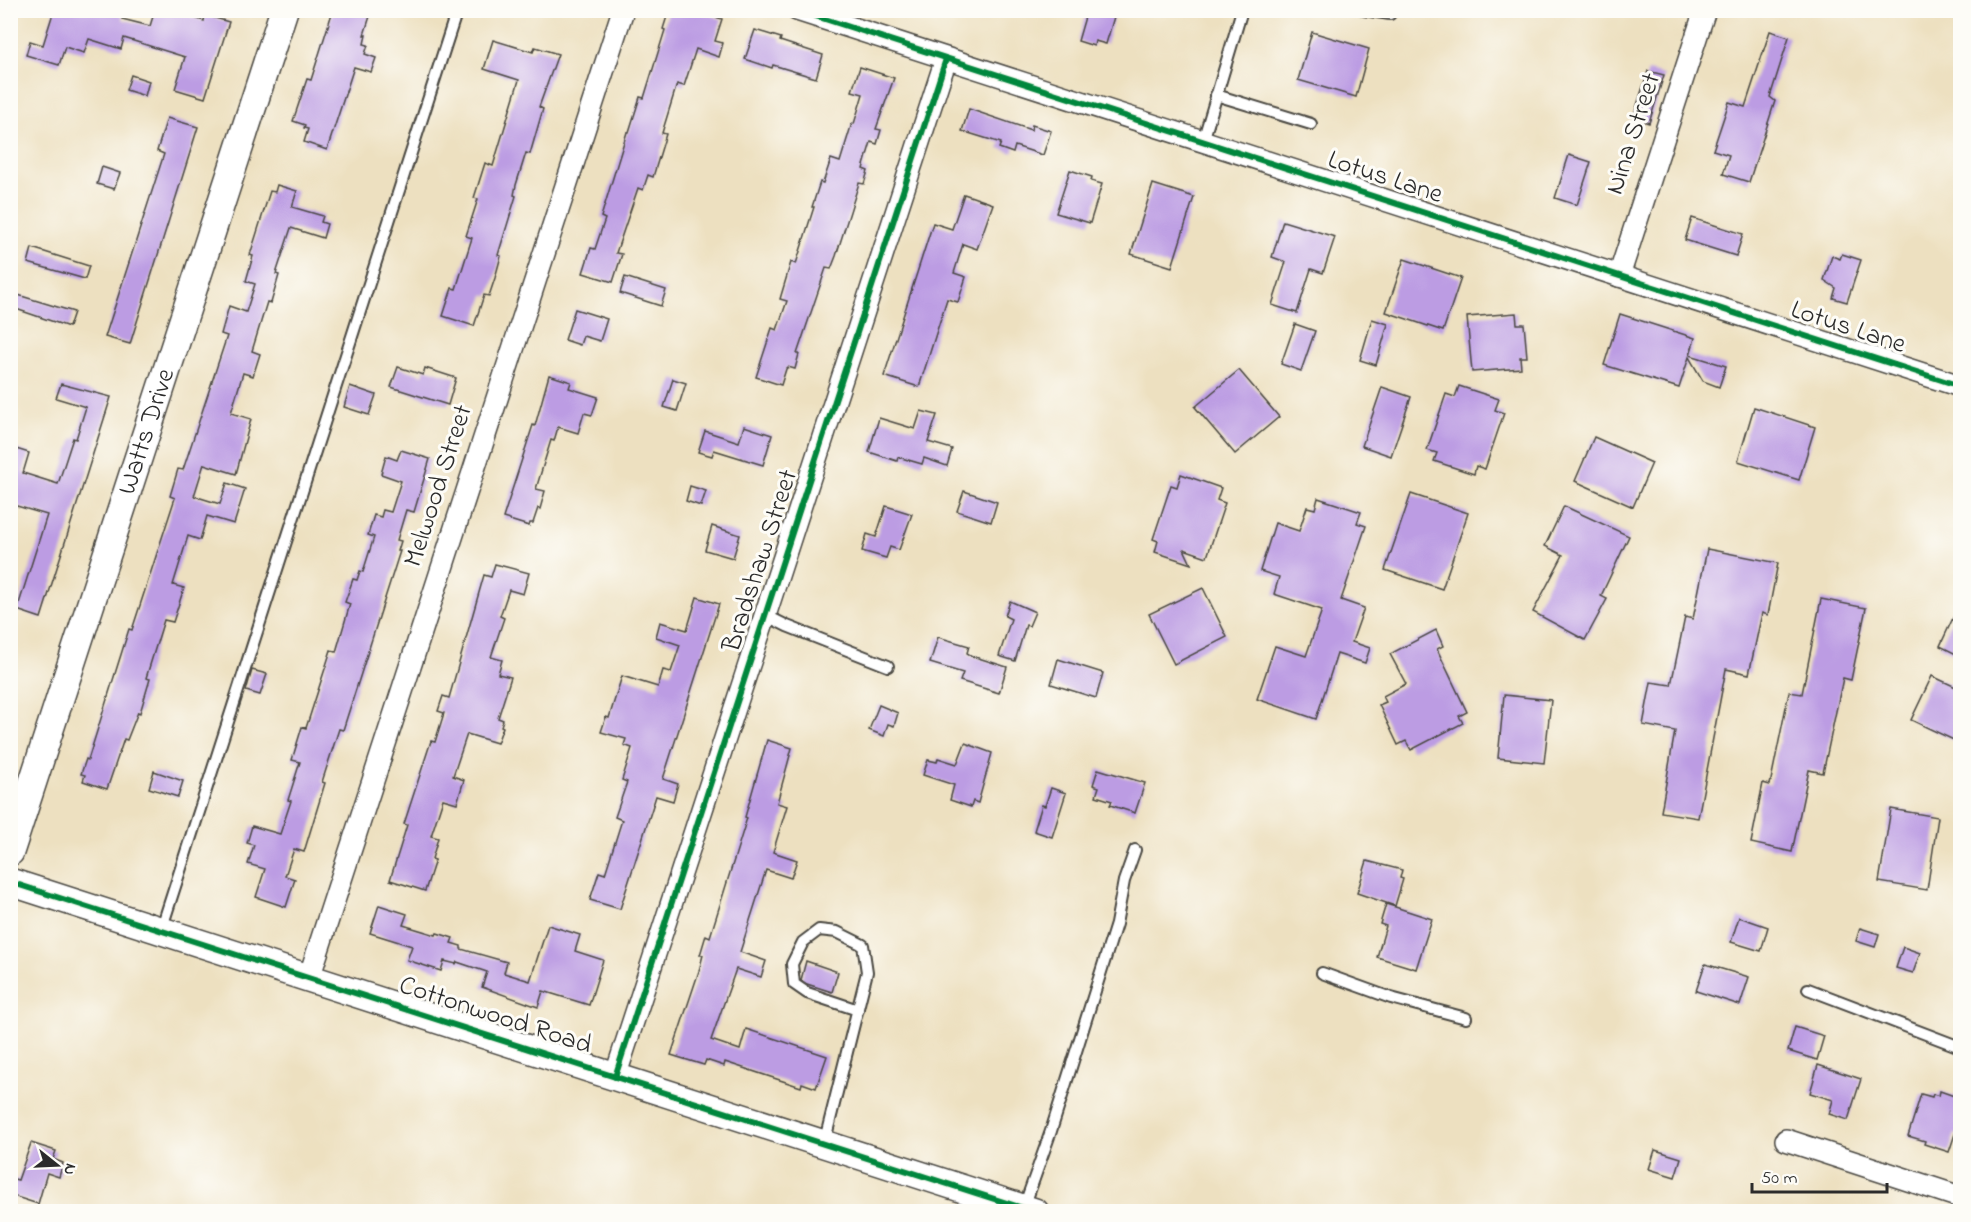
<svg xmlns="http://www.w3.org/2000/svg" width="1971" height="1222" viewBox="0 0 1971 1222" font-family="'Indie Flower',sans-serif">
  <rect width="100%" height="100%" fill="#fdfcf7"/>
  <filter id="ink" filterUnits="userSpaceOnUse"><feTurbulence type="fractalNoise" baseFrequency=".0167" numOctaves="2"/><feDisplacementMap in="SourceGraphic" scale="12" xChannelSelector="R" yChannelSelector="G"/><feConvolveMatrix kernelMatrix="1 2 1 2 8 2 1 2 1" color-interpolation-filters="sRGB"/></filter>
  <filter id="wash" filterUnits="userSpaceOnUse"><feTurbulence type="fractalNoise" baseFrequency=".008" numOctaves="4" result="noise"/><feDisplacementMap in="SourceGraphic" scale="24" xChannelSelector="R" yChannelSelector="G"/><feGaussianBlur stdDeviation="1.35" result="paint"/><feColorMatrix in="noise" values="0 0 0 0 0 0 0 0 0 0 0 0 0 0 0 0 0 1.4 0 .05"/><feComposite in="paint" operator="in"/></filter>
  <g filter="url(#wash)">
    <rect width="100%" height="100%" fill="#ede0c0"/>
    <g id="blocks">
      <!-- building -->
      <g fill="#bc9ce3">
        <path d="M54 10H106L123 16 122 19 150 26 155 10H170L204 21 205 15 229 22 205 98 175 89 185 57 124 38 121 49 89 39 84 53 65 47 59 65 26 55 30 41 43 45Z"/>
        <path d="M333 10H372L364 35H366L364 44 368 45 365 54 376 58 371 72 354 67 327 150 304 142 308 129 304 128 305 125 293 121 307 79 311 80Z"/>
        <path d="M669 10H694L722 19 715 41 723 43 719 57 696 49 684 86 677 84 662 133 666 134 653 177 648 175 643 190 638 188 616 253 622 254 613 282 583 273 591 248 595 249 605 219 601 217 627 132H629L640 97 644 98 665 30 663 29Z"/>
        <path d="M1087 10H1116L1106 44 1095 41 1094 46 1078 41Z"/>
        <path d="M755 30 781 38 780 41 823 55 816 78 773 65 772 68 745 59Z"/>
        <path d="M1770 31 1789 37 1770 97 1775 101 1749 182 1723 174 1729 155 1713 150 1729 102 1745 107Z"/>
        <path d="M1312 32 1369 49 1356 97 1298 80Z"/>
        <path d="M493 40 533 52 535 47 558 54 539 107 543 109 530 154 526 153 516 185 514 195 516 196 498 255 501 256 495 278 489 296 484 295 474 326 443 316 452 288 456 289 472 238 466 236 478 199 474 198 485 163 493 166 519 80 484 69Z"/>
        <path d="M860 67 894 78 876 129 881 130 877 144 871 142 863 169 868 171 864 184 859 183 836 256 831 269 826 268 797 354H799L795 369 788 367 786 369 781 385 756 377 772 328 777 330 787 301 780 299 791 262 796 264 814 207H812L820 182 823 183 831 159 840 162 852 123 854 124 863 94 852 91Z"/>
        <path d="M1648 71 1664 75 1649 123 1633 118Z"/>
        <path d="M131 75 149 81 145 96 126 90Z"/>
        <path d="M969 109 1031 130 1032 125 1051 131 1043 155 1015 146 1013 153 999 148 1001 143 962 131Z"/>
        <path d="M167 118 198 127 130 344 105 337 164 154 157 151Z"/>
        <path d="M1569 155 1591 162 1577 205 1555 198Z"/>
        <path d="M102 167 120 173 114 189 97 184Z"/>
        <path d="M1070 170 1092 177 1091 181 1102 184 1090 223 1056 213Z"/>
        <path d="M1153 184 1194 197 1172 267 1131 254Z"/>
        <path d="M277 185 297 191 292 207 323 216 321 222 327 224 323 238 291 228 276 274 279 275 271 303 267 302 252 351 260 354 253 376 243 373 231 413 251 419 236 474 204 464 194 496 220 504 227 483 245 489 234 524 207 516 200 540 188 536 173 585 184 588 173 622 164 620 146 678 150 679 140 713 138 712 127 740 124 739 107 789 83 781 85 775 81 774 86 759 88 760 129 629 132 630 175 498 170 496 178 469 183 470 227 336 221 334 229 306 246 312 255 284 246 281 253 256 250 255 270 191 275 192Z"/>
        <path d="M964 194 993 204 977 249 963 244 954 273 966 277 958 302 947 299 919 387 884 376 933 223 952 229Z"/>
        <path d="M1692 218 1743 234 1736 256 1685 240Z"/>
        <path d="M1283 221 1335 237 1323 273 1311 269 1297 313 1272 305 1286 262 1272 257Z"/>
        <path d="M32 248 89 266 85 279 28 263Z"/>
        <path d="M1842 254 1861 260 1847 302 1833 298 1836 288 1824 280 1832 256 1840 259Z"/>
        <path d="M1404 259 1461 278 1443 331 1386 312Z"/>
        <path d="M625 277 666 290 661 306 620 293Z"/>
        <path d="M18 295 74 312 69 327 13 308Z"/>
        <path d="M575 309 607 319 600 341 583 336 580 345 565 340Z"/>
        <path d="M1516 313 1517 324H1524L1527 357H1520L1521 368 1472 372 1467 317Z"/>
        <path d="M1620 314 1695 338 1690 355 1726 366 1719 387 1703 381 1689 357 1679 388 1604 365Z"/>
        <path d="M1372 319 1388 324 1376 365 1360 360Z"/>
        <path d="M1295 324 1315 331 1301 371 1281 364Z"/>
        <path d="M398 367 423 375 425 368 456 378 448 405 391 387Z"/>
        <path d="M1239 370 1279 417 1235 454 1195 407Z"/>
        <path d="M549 375 571 382 569 388 598 397 592 415 584 413 578 433 558 427 554 441 551 440 536 489 545 491 540 509 538 508 533 523H530L529 526 503 518 533 425 535 426Z"/>
        <path d="M673 379 686 383 677 411 664 407Z"/>
        <path d="M61 384 111 397 41 618 17 610 47 515 10 504V447L29 453 23 473 58 484 73 438 76 439 86 407 56 398Z"/>
        <path d="M350 386 376 395 369 415 344 407Z"/>
        <path d="M1459 386 1499 399 1495 410 1504 413 1485 469 1476 466 1474 474 1434 461 1437 453 1427 450 1446 394 1455 397Z"/>
        <path d="M1382 387 1411 397 1391 456 1362 446Z"/>
        <path d="M1754 407 1815 427 1799 480 1738 461Z"/>
        <path d="M921 411 937 415 928 442 952 449 947 466 924 458 922 464 898 457 897 461 869 452 879 418 915 429Z"/>
        <path d="M744 426 772 435 763 465 714 450 712 456 698 452 705 431 739 442Z"/>
        <path d="M1594 437 1652 463 1633 507 1575 481Z"/>
        <path d="M401 450 430 459 414 512 406 510 397 540 401 541 398 551H400L343 730 339 729 322 782 325 783 304 852 294 849 285 876 295 879 286 907 256 897 265 869 248 864 254 845 247 843 252 826 280 834 291 801 288 800 300 762 292 760 302 727 306 728 331 650 336 652 350 604 345 602 353 579 357 580 360 571 363 572 374 537 368 535 374 515 381 517 383 510 391 512 401 481 381 474 386 456 397 460Z"/>
        <path d="M1181 474 1221 488 1217 500 1225 503 1207 557 1184 549 1191 564 1155 552 1158 541 1153 539 1171 485 1177 487Z"/>
        <path d="M690 486 706 491 701 506 686 501Z"/>
        <path d="M964 491 997 502 991 522 957 511Z"/>
        <path d="M1411 494 1468 513 1442 589 1385 570Z"/>
        <path d="M1318 498 1361 512 1357 523 1366 526 1341 600 1364 608 1352 642 1370 648 1365 663 1337 654 1316 719 1257 699 1275 646 1306 656 1322 610 1274 594 1279 577 1260 571 1275 523 1299 531 1307 507 1315 509Z"/>
        <path d="M886 506 912 514 899 550 890 547 886 558 862 551 867 534 876 537Z"/>
        <path d="M1564 506 1629 536 1601 596 1607 599 1585 640 1533 612 1563 555 1545 546Z"/>
        <path d="M712 526 740 535 733 558 705 550Z"/>
        <path d="M1707 549 1778 563 1768 615 1762 613 1749 674 1726 669 1698 818 1661 812 1675 731 1643 725 1651 682 1671 685 1685 617 1693 619Z"/>
        <path d="M495 564 529 573 523 594 509 590 500 616 504 618 491 657 502 660 498 674 511 677 498 718 503 720 501 726 503 727 497 743 467 734 453 776 464 780 457 803 443 799 431 836 438 838 432 859 435 860 425 891 390 880 407 825 404 824 431 741 435 742 444 713 438 711 443 696 449 698 484 575 491 577Z"/>
        <path d="M1203 588 1227 637 1174 664 1149 614Z"/>
        <path d="M697 597 719 604 663 779 678 784 673 801 656 796 620 909 590 900 599 872 605 874 622 820 615 817 627 782 622 780 632 748 624 745 626 739 601 732 606 717 609 718 622 676 658 687 663 670 671 672 680 645 656 637 660 622 687 630Z"/>
        <path d="M1821 599 1866 608 1851 680 1843 678 1823 773 1809 770 1792 852 1751 843 1763 783 1770 785 1789 692 1802 694Z"/>
        <path d="M1010 601 1035 612 1029 626 1026 625 1015 661 999 656 1011 619 1005 616Z"/>
        <path d="M1960 603V656L1940 646Z"/>
        <path d="M1436 630 1443 646 1437 649 1467 712 1459 716 1463 723 1411 750 1406 741 1398 745 1379 705 1386 702 1383 696 1406 684 1390 654Z"/>
        <path d="M938 637 969 646 967 653 972 656 1007 667 999 693 960 681 963 673 930 663Z"/>
        <path d="M1058 659 1103 673 1096 698 1051 684Z"/>
        <path d="M252 670 267 674 260 695 246 691Z"/>
        <path d="M1932 676 1960 689V743L1911 720Z"/>
        <path d="M1504 695 1551 700 1544 763 1498 758Z"/>
        <path d="M879 705 898 713 894 726 888 724 884 736 869 730Z"/>
        <path d="M767 740 792 748 777 803 787 806 773 852 797 860 791 878 766 870 740 952 766 961 761 977 736 969 711 1040 740 1050 746 1029 827 1056 816 1088 802 1083 801 1087 725 1062 724 1066 706 1060 704 1065 671 1055 699 971 703 955H700L706 935 710 937 747 818 745 817Z"/>
        <path d="M965 743 992 753 978 803 973 801 971 807 950 800 954 785 923 775 928 760 937 762 938 758 957 764Z"/>
        <path d="M1098 769 1145 783 1135 813 1110 805 1112 801 1096 796 1099 787 1093 785Z"/>
        <path d="M154 771 183 781 178 797 149 788Z"/>
        <path d="M1051 788 1066 793 1052 837 1034 831 1042 805 1045 806Z"/>
        <path d="M1891 809 1938 817 1927 890 1879 882Z"/>
        <path d="M1367 861 1402 870 1400 878 1403 879 1395 906 1357 893Z"/>
        <path d="M1386 904 1432 919 1416 969 1377 957 1386 926 1380 924Z"/>
        <path d="M379 905 407 914 403 925 436 935 437 933 453 938 451 943 461 946V949L507 962 504 973 530 981 548 925 580 935 575 951 603 960 589 1005 543 991 538 1007 482 987 487 972 457 962 456 964 444 961 441 971 407 960 412 946 370 933Z"/>
        <path d="M1739 917 1768 927 1761 951 1731 942Z"/>
        <path d="M1860 928 1879 934 1875 947 1856 941Z"/>
        <path d="M1903 947 1920 953 1913 973 1896 968Z"/>
        <path d="M806 961 838 972 832 992 807 984 801 980Z"/>
        <path d="M1705 964 1749 977 1740 1005 1696 991Z"/>
        <path d="M1795 1027 1824 1036 1817 1060 1788 1051Z"/>
        <path d="M1818 1065 1861 1079 1848 1120 1829 1114 1833 1100 1810 1093Z"/>
        <path d="M1940 1091 1960 1098V1135L1955 1134 1949 1152 1924 1144 1925 1141 1908 1136 1921 1094 1932 1097 1933 1094 1939 1096Z"/>
        <path d="M31 1143 56 1151 53 1159 63 1163 59 1177 47 1173 38 1204 10 1195V1178L18 1180Z"/>
        <path d="M1655 1150 1681 1158 1675 1177 1649 1169Z"/>
      </g>
    </g>
  </g>
  <g filter="url(#ink)">
    <use href="#blocks" fill-opacity="0" stroke="#484641" stroke-width="1.5"/>
    <g fill="none" stroke-linecap="round" stroke-linejoin="round">
      <!-- service casing -->
      <g stroke="#484641" stroke-width="14">
        <g id="service">
          <path d="M1364 10 1390 14"/>
          <path d="M1216 95 1311 124"/>
          <path d="M1203 141 1242 10"/>
          <path d="M765 615 787 626 888 666"/>
          <path d="M161 930 457 10"/>
          <path d="M1322 973 1391 998 1466 1018"/>
          <path d="M1808 989 1960 1047"/>
          <path d="M824 1144 867 972 863 945 837 932 819 930 803 942 792 964 794 984 807 993 858 1010"/>
          <path d="M1024 1207 1051 1131 1116 924 1124 881 1135 850"/>
        </g>
      </g>
      <!-- minor casing -->
      <g stroke="#484641" stroke-width="24">
        <g id="minor">
          <path d="M797 10 1960 386"/>
          <path d="M1619 276 1705 10"/>
          <path d="M309 978 623 10"/>
          <path d="M615 1077 946 59"/>
          <path d="M1786 1140 1960 1197"/>
        </g>
      </g>
      <!-- tertiary casing -->
      <g stroke="#484641" stroke-width="30">
        <g id="tertiary">
          <path id="s1" d="M10 852 284 10"/>
          <path d="M10 882 1035 1212"/>
        </g>
      </g>
      <!-- service -->
      <use href="#service" stroke="#fff" stroke-width="10"/>
      <!-- minor -->
      <use href="#minor" stroke="#fff" stroke-width="21"/>
      <!-- tertiary -->
      <use href="#tertiary" stroke="#fff" stroke-width="27"/>
      <!-- cycleway casing -->
      <g stroke="#fdfcf7" stroke-width="10">
        <g id="cycleway">
          <path d="M797 10 1960 386"/>
          <path d="M10 882 1035 1212"/>
          <path d="M615 1077 946 59"/>
        </g>
      </g>
      <!-- cycleway -->
      <use href="#cycleway" stroke="#00873e" stroke-width="6"/>
    </g>
  </g>
  <g text-anchor="middle" dominant-baseline="central" stroke-width="6" stroke-linejoin="round" paint-order="stroke">
    <!-- street labels -->
    <g font-size="27" fill="#2b2b2b" stroke="#fdfcf7">
      <text transform="translate(1634 134) rotate(-72)">Nina Street</text>
      <text transform="translate(1385 178) rotate(18)">Lotus Lane</text>
      <text transform="translate(1848 328) rotate(18)">Lotus Lane</text>
      <text stroke="none"><textPath href="#s1" startOffset="442">Watts Drive</textPath></text>
      <text transform="translate(439 486) rotate(-72)">Melwood Street</text>
      <text transform="translate(761 561) rotate(-72)">Bradshaw Street</text>
      <text transform="translate(495 1016) rotate(18)">Cottonwood Road</text>
    </g>
  </g>
  <!-- margin -->
  <rect width="1971" height="1222" fill="none" stroke="#fdfcf7" stroke-width="36"/>
  <!-- north arrow -->
  <g transform="translate(57 1165) rotate(108)" stroke="#fdfcf7" stroke-width="4.5" paint-order="stroke">
  <path d="M0-4.5L10 22L0 15L-10 22Z" fill="#2b2b2b"/>
  <text y="-9" font-size="16" font-weight="bold" text-anchor="middle" fill="#2b2b2b">N</text>
  </g>
  <!-- scale -->
  <path d="M1752 1183v9h135v-9" fill="none" stroke="#2b2b2b" stroke-width="3"/>
  <text x="1761" y="1183" font-size="18" fill="#2b2b2b" stroke="#fdfcf7" stroke-width="4.5" paint-order="stroke">50 m</text>
</svg>
